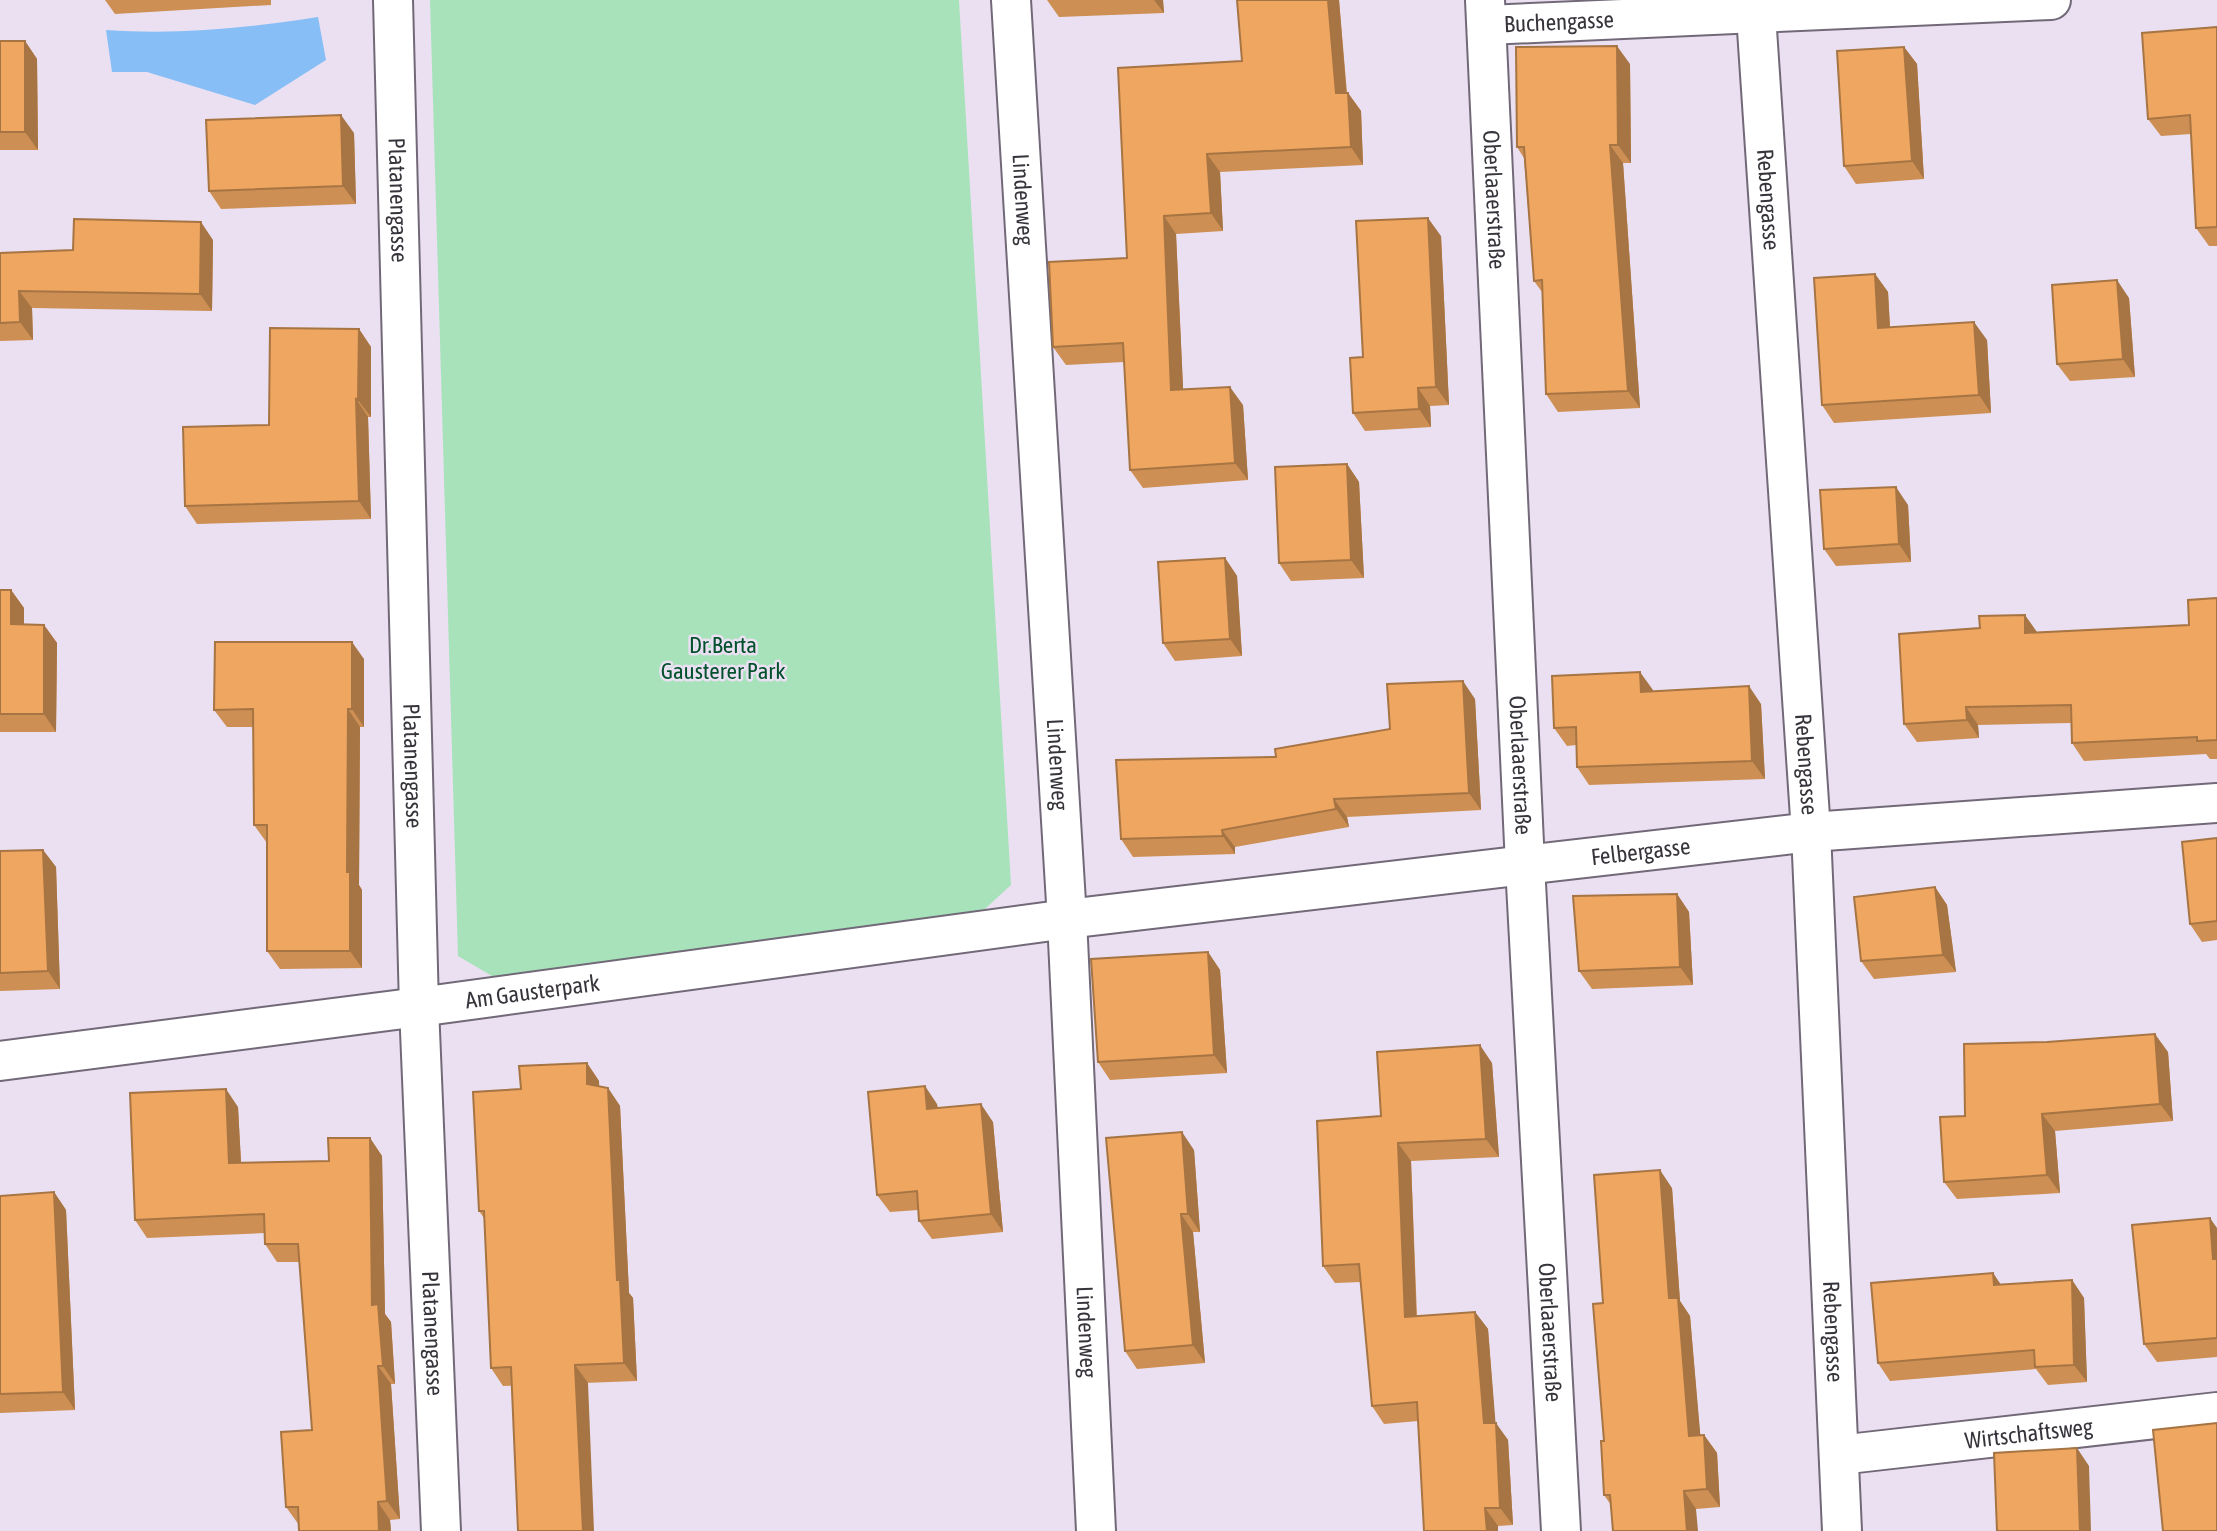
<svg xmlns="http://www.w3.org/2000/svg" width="2217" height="1531" viewBox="0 0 2217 1531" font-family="'Asap Condensed',sans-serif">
  <rect width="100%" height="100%" fill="#eae0f1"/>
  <!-- green -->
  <path fill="#a7e2bb" d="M430 0H959L1011 885 975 918 497 979 458 956Z"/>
  <!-- water -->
  <path fill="#87bef5" d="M318 17 326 60 255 105 147 72H112L106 30C177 35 248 28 318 17Z"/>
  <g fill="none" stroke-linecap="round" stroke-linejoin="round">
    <!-- street casing -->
    <g stroke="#726978" stroke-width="42">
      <g id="street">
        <path id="s1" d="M393 0 419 1007 441 1531"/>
        <path id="s2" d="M1011 0 1067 919 1096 1531"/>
        <path id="s3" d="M1485 0 1525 865 1561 1531"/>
        <path id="s4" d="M1755 0 1811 832 1842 1531"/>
        <path id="s5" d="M1487 25 2051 0"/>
        <path id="s6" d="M0 1061 419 1007 1067 919 1525 865 1811 832 2217 803"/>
        <path id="s7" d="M1839 1455 2217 1412"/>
      </g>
    </g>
    <!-- street -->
    <use href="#street" stroke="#fff" stroke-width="38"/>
  </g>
  <!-- wall -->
  <g fill="#cd8f53">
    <path d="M105 0H271V5L115 14Z"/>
    <path d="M1047 0H1163L1164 13 1059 17Z"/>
    <path d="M1339 0 1347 93H1348L1361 111 1363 165 1220 172 1223 231 1176 234 1183 390 1243 405 1248 480 1143 488 1130 470 1124 362 1066 365 1053 347 1127 258 1242 61Z"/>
    <path d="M2217 27V246H2209L2196 228 2191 134 2161 136 2148 119Z"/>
    <path d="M0 41H25L37 59 38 150H0Z"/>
    <path d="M1904 47 1917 64 1924 179 1856 184 1844 166Z"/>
    <path d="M1630 64 1631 163H1623L1640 408 1558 412 1546 394 1542 292 1534 281 1524 158 1517 147Z"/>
    <path d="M354 133 356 204 221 209 209 191Z"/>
    <path d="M1441 236 1449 405 1430 406 1431 427 1365 431 1353 413 1363 357Z"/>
    <path d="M213 240 212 311 32 308 33 340 0 341V253L73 250Z"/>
    <path d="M1875 274 1888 292 1890 327 1987 340 1991 413 1834 423 1822 405Z"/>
    <path d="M2129 298 2135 377 2070 381 2057 364Z"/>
    <path d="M359 329 371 347V417H368L371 519 197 524 185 506 269 425Z"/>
    <path d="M1347 464 1359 482 1364 578 1291 581 1279 563Z"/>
    <path d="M1908 505 1911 562 1836 566 1824 549Z"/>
    <path d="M1225 558 1237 576 1242 656 1175 661 1163 643Z"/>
    <path d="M0 590H11L24 608V625H44L57 643 56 732H0Z"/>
    <path d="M2217 598V759H2210L2206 754 2084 761 2072 743 2071 723 1978 725 1979 738 1917 742 1904 724 2037 632 2189 625Z"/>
    <path d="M364 659V727H360L359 885 362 890V968L280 969 267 951V843L254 825 253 727H227L214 710Z"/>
    <path d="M1653 690V691L1761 704 1765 779 1589 785 1577 767 1576 745 1567 746 1554 728Z"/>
    <path d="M1475 699 1481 810 1347 817 1349 827 1235 847V854L1133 857 1121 839 1276 757 1390 729Z"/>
    <path d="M2217 838V940L2202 942 2190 924Z"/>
    <path d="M43 850 56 867 60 989 0 991V851Z"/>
    <path d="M1935 887 1947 905 1956 972 1874 979 1861 961Z"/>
    <path d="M1677 894 1689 912 1693 985 1592 989 1579 971Z"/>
    <path d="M1208 952 1220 970 1227 1073 1110 1080 1098 1062Z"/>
    <path d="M2168 1052 2173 1121 2055 1131 2060 1193 1957 1199 1944 1182 1965 1116Z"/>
    <path d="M587 1063 599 1081V1087L608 1088 620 1106 629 1293 633 1298 637 1381 503 1386 491 1368 484 1218 479 1211 521 1089Z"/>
    <path d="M1492 1063 1499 1157 1411 1161 1417 1316 1475 1312 1488 1329 1495 1423 1508 1440 1513 1525 1498 1526V1531H1424L1418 1421 1384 1424 1372 1406 1361 1282 1335 1283 1323 1266 1381 1116Z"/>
    <path d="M937 1104 938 1108 993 1122 1003 1232 932 1239 919 1221 918 1210 890 1212 877 1195Z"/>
    <path d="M238 1107 241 1163 329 1161 370 1138 382 1156 385 1314 391 1322 395 1384H391L400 1519 390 1520 391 1531H299V1525L286 1507 312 1430 299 1262H277L265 1244V1233L147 1238 135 1220Z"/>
    <path d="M1194 1150 1200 1232H1193L1205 1363 1137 1369 1125 1351Z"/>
    <path d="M1672 1188 1680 1301 1690 1316 1700 1436 1704 1435 1717 1453 1720 1507 1696 1509 1611 1505 1604 1495 1603 1303Z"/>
    <path d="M54 1192 66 1210 75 1410 0 1413V1196Z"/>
    <path d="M2217 1228V1357L2157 1362 2144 1344Z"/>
    <path d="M1993 1273 2001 1285 2072 1280 2084 1298 2087 1382 2048 1385 2036 1369 1890 1381 1878 1363Z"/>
  </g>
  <!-- shaded-wall -->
  <g fill="#a77443">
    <path d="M1154 0H1163L1164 13Z"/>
    <path d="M1328 0H1339L1348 111 1336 93Z"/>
    <path d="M25 41 37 59 38 150 25 132Z"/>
    <path d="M1617 46 1630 64 1631 163 1618 145Z"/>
    <path d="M1904 47 1917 64 1924 179 1912 161Z"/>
    <path d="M1348 93 1361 111 1363 165 1351 147Z"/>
    <path d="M341 115 354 133 356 204 343 186Z"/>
    <path d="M1610 145 1623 163 1640 408 1628 391Z"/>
    <path d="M1207 154 1220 172 1223 231 1211 213Z"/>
    <path d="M1164 216 1176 234 1184 408 1171 390Z"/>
    <path d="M1428 218 1441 236 1449 405 1436 387Z"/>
    <path d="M201 222 213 240 212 311 200 294Z"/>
    <path d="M1875 274 1888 292 1891 346 1878 328Z"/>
    <path d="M2117 280 2129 298 2135 377 2123 359Z"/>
    <path d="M19 291 32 308 33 340 20 322Z"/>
    <path d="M1974 322 1987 340 1991 413 1979 395Z"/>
    <path d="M359 329 371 347V417L358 400Z"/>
    <path d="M1230 387 1243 405 1248 480 1235 463Z"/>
    <path d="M1418 388 1430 406 1431 427 1419 409Z"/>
    <path d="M356 399 368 417 371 519 359 501Z"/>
    <path d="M1347 464 1359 482 1364 578 1351 560Z"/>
    <path d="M1896 487 1908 505 1911 562 1899 544Z"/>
    <path d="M1225 558 1237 576 1242 656 1230 639Z"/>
    <path d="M11 590 24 608V642L11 624Z"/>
    <path d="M2025 615 2037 632 2025 633Z"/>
    <path d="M44 625 57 643 56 732 44 714Z"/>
    <path d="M352 642 364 659V727L352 709Z"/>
    <path d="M1640 672 1653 690V710L1641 692Z"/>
    <path d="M1463 681 1475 699 1481 810 1469 793Z"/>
    <path d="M1749 686 1761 704 1765 779 1752 761Z"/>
    <path d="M1966 707 1978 725 1979 738 1967 720Z"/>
    <path d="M348 709 360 727 359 885 362 890V968L350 951 347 872Z"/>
    <path d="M1334 799 1347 817 1349 827 1336 809Z"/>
    <path d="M1222 830 1235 847V854L1223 836Z"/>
    <path d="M43 850 56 867 60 989 48 971Z"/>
    <path d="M1935 887 1947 905 1956 972 1943 955Z"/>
    <path d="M1677 894 1689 912 1693 985 1680 967Z"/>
    <path d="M1208 952 1220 970 1227 1073 1214 1055Z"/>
    <path d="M2155 1034 2168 1052 2173 1121 2160 1104Z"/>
    <path d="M1480 1045 1492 1063 1499 1157 1486 1139Z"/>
    <path d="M587 1063 599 1081 600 1102 587 1084Z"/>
    <path d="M925 1086 937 1104 939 1127 927 1109Z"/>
    <path d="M608 1088 620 1106 629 1293 633 1298 637 1381 624 1363 617 1280Z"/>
    <path d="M226 1089 238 1107 242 1181 229 1163Z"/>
    <path d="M981 1104 993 1122 1003 1232 991 1214Z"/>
    <path d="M2042 1114 2055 1131 2060 1193 2047 1175Z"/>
    <path d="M1182 1132 1194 1150 1200 1232 1188 1214Z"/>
    <path d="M370 1138 382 1156 385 1314 391 1322 395 1384 383 1366 372 1305Z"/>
    <path d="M1398 1143 1411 1161 1417 1335 1405 1317Z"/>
    <path d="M1660 1170 1672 1188 1680 1301 1690 1316 1702 1454 1689 1436 1669 1298Z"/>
    <path d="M54 1192 66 1210 75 1410 63 1392Z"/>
    <path d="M1181 1214 1193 1232 1205 1363 1193 1345Z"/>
    <path d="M2210 1218 2217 1228V1265L2213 1259Z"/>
    <path d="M1993 1273 2005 1291 1994 1285Z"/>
    <path d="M2072 1280 2084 1298 2087 1382 2074 1365Z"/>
    <path d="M1475 1312 1488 1329 1497 1441 1484 1423Z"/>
    <path d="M575 1365 588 1383 594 1531H583Z"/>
    <path d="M378 1366 391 1384 400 1519 387 1501Z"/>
    <path d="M1496 1423 1508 1440 1513 1525 1500 1508Z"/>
    <path d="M1704 1435 1717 1453 1720 1507 1707 1489Z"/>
    <path d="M2077 1448 2089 1466 2091 1531H2080Z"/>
    <path d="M1684 1491 1696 1509 1698 1531H1687Z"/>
    <path d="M378 1502 390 1520 391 1531H379Z"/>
    <path d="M1485 1508 1498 1526V1531H1487Z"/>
  </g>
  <!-- building -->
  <g fill="#eea660" stroke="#a77443" stroke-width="2">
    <path d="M1237 0H1328L1336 93H1348L1351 147 1207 154 1211 213 1164 216 1171 390 1230 387 1235 463 1130 470 1123 343 1053 347 1049 262 1127 258 1118 68 1242 61Z"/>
    <path d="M2217 27V227L2196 228 2190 115 2148 119 2142 33Z"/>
    <rect x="0" y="41" width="25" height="91"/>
    <path d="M1617 46 1618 145H1610L1628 391 1546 394 1542 280 1534 281 1524 147H1517L1516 47Z"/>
    <path d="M1904 47 1912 161 1844 166 1837 51Z"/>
    <path d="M341 115 343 186 209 191 206 120Z"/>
    <path d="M1428 218 1436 387 1418 388 1419 409 1353 413 1350 358 1363 357 1356 221Z"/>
    <path d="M74 219 201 222 200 294 19 291 20 322 0 323V253L73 250Z"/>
    <path d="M1875 274 1878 328 1974 322 1979 395 1822 405 1814 278Z"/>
    <path d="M2117 280 2123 359 2057 364 2052 285Z"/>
    <path d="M270 328 359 329 358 400 356 399 359 501 185 506 183 427 269 425Z"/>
    <path d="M1347 464 1351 560 1279 563 1275 467Z"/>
    <path d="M1896 487 1899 544 1824 549 1820 490Z"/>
    <path d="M1225 558 1230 639 1163 643 1158 562Z"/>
    <path d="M0 590H11V624L44 625V714H0Z"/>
    <path d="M2217 598V740L2197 741V737L2072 743 2071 705 1966 707 1967 720 1904 724 1899 634 1980 628 1979 616 2025 615V633L2189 625 2188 600Z"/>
    <path d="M215 642H352V709H348L347 872H350V951H267V825H254L253 709 214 710Z"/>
    <path d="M1640 672 1641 692 1749 686 1752 761 1577 767 1576 727 1554 728 1552 676Z"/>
    <path d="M1463 681 1469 793 1334 799 1336 809 1222 830 1223 836 1121 839 1116 760 1276 757 1275 749 1390 729 1387 684Z"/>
    <path d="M2217 838V921L2190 924 2182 842Z"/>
    <path d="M43 850 48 971 0 973V851Z"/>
    <path d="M1935 887 1943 955 1861 961 1854 897Z"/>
    <path d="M1677 894 1680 967 1579 971 1573 896Z"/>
    <path d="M1208 952 1214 1055 1098 1062 1091 959Z"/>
    <path d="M2155 1034 2160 1104 2042 1114 2047 1175 1944 1182 1940 1117 1965 1116 1964 1044 2047 1042Z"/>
    <path d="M1480 1045 1486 1139 1398 1143 1405 1317 1475 1312 1484 1423H1496L1500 1508H1485L1487 1531H1424L1417 1402 1372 1406 1359 1264 1323 1266 1317 1121 1381 1116 1377 1052Z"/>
    <path d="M587 1063V1084L608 1088 617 1280H620L624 1363 575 1365 583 1531H518L511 1367 491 1368 484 1211H479L473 1092 521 1089 519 1066Z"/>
    <path d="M925 1086 927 1109 981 1104 991 1214 919 1221 917 1191 877 1195 868 1092Z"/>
    <path d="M226 1089 229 1163 329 1161 328 1138H370L372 1305 378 1304 383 1366H378L387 1501 378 1502 379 1531H299L298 1507H286L281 1432 312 1430 298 1244H265L264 1214 135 1220 130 1093Z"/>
    <path d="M1182 1132 1188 1214H1181L1193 1345 1125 1351 1106 1138Z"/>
    <path d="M1660 1170 1669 1298H1678L1689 1436 1704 1435 1707 1489 1684 1491 1687 1531H1613L1610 1495H1604L1601 1441H1604L1593 1304 1603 1303 1594 1175Z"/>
    <path d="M54 1192 63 1392 0 1394V1196Z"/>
    <path d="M2210 1218 2213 1259H2217V1338L2144 1344 2132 1225Z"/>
    <path d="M1993 1273 1994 1285 2072 1280 2074 1365 2035 1367 2034 1350 1878 1363 1871 1283Z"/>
    <path d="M2217 1423V1531H2163L2153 1430Z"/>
    <path d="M2077 1448 2080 1531H1997L1994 1453Z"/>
  </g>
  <g text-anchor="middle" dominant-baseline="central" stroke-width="5" stroke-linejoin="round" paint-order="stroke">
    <!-- street labels -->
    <g font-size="23" fill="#38343b" stroke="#eae0f1">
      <text stroke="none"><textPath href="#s5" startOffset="72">Buchengasse</textPath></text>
      <text stroke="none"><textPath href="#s1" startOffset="200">Platanengasse</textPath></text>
      <text stroke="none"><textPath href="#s2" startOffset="200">Lindenweg</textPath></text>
      <text stroke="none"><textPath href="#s3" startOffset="200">Oberlaaerstraße</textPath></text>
      <text stroke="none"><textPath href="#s4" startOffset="200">Rebengasse</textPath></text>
      <text stroke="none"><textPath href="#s2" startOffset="766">Lindenweg</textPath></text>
      <text stroke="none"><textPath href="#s4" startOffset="766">Rebengasse</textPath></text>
      <text stroke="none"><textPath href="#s1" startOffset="766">Platanengasse</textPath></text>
      <text stroke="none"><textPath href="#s3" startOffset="766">Oberlaaerstraße</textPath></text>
      <text stroke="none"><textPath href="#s6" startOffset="1654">Felbergasse</textPath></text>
      <text stroke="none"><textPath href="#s6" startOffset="537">Am Gausterpark</textPath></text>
      <text stroke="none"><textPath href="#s4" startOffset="1334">Rebengasse</textPath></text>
      <text stroke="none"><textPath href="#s1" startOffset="1334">Platanengasse</textPath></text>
      <text stroke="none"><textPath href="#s2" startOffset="1334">Lindenweg</textPath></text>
      <text stroke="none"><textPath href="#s3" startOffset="1334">Oberlaaerstraße</textPath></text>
      <text stroke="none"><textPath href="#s7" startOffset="191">Wirtschaftsweg</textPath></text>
    </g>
    <!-- park labels -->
    <g font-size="23" fill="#03502c" stroke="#eae0f1">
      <text x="723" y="645">Dr.Berta<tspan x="723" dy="26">Gausterer Park</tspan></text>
    </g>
  </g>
</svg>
